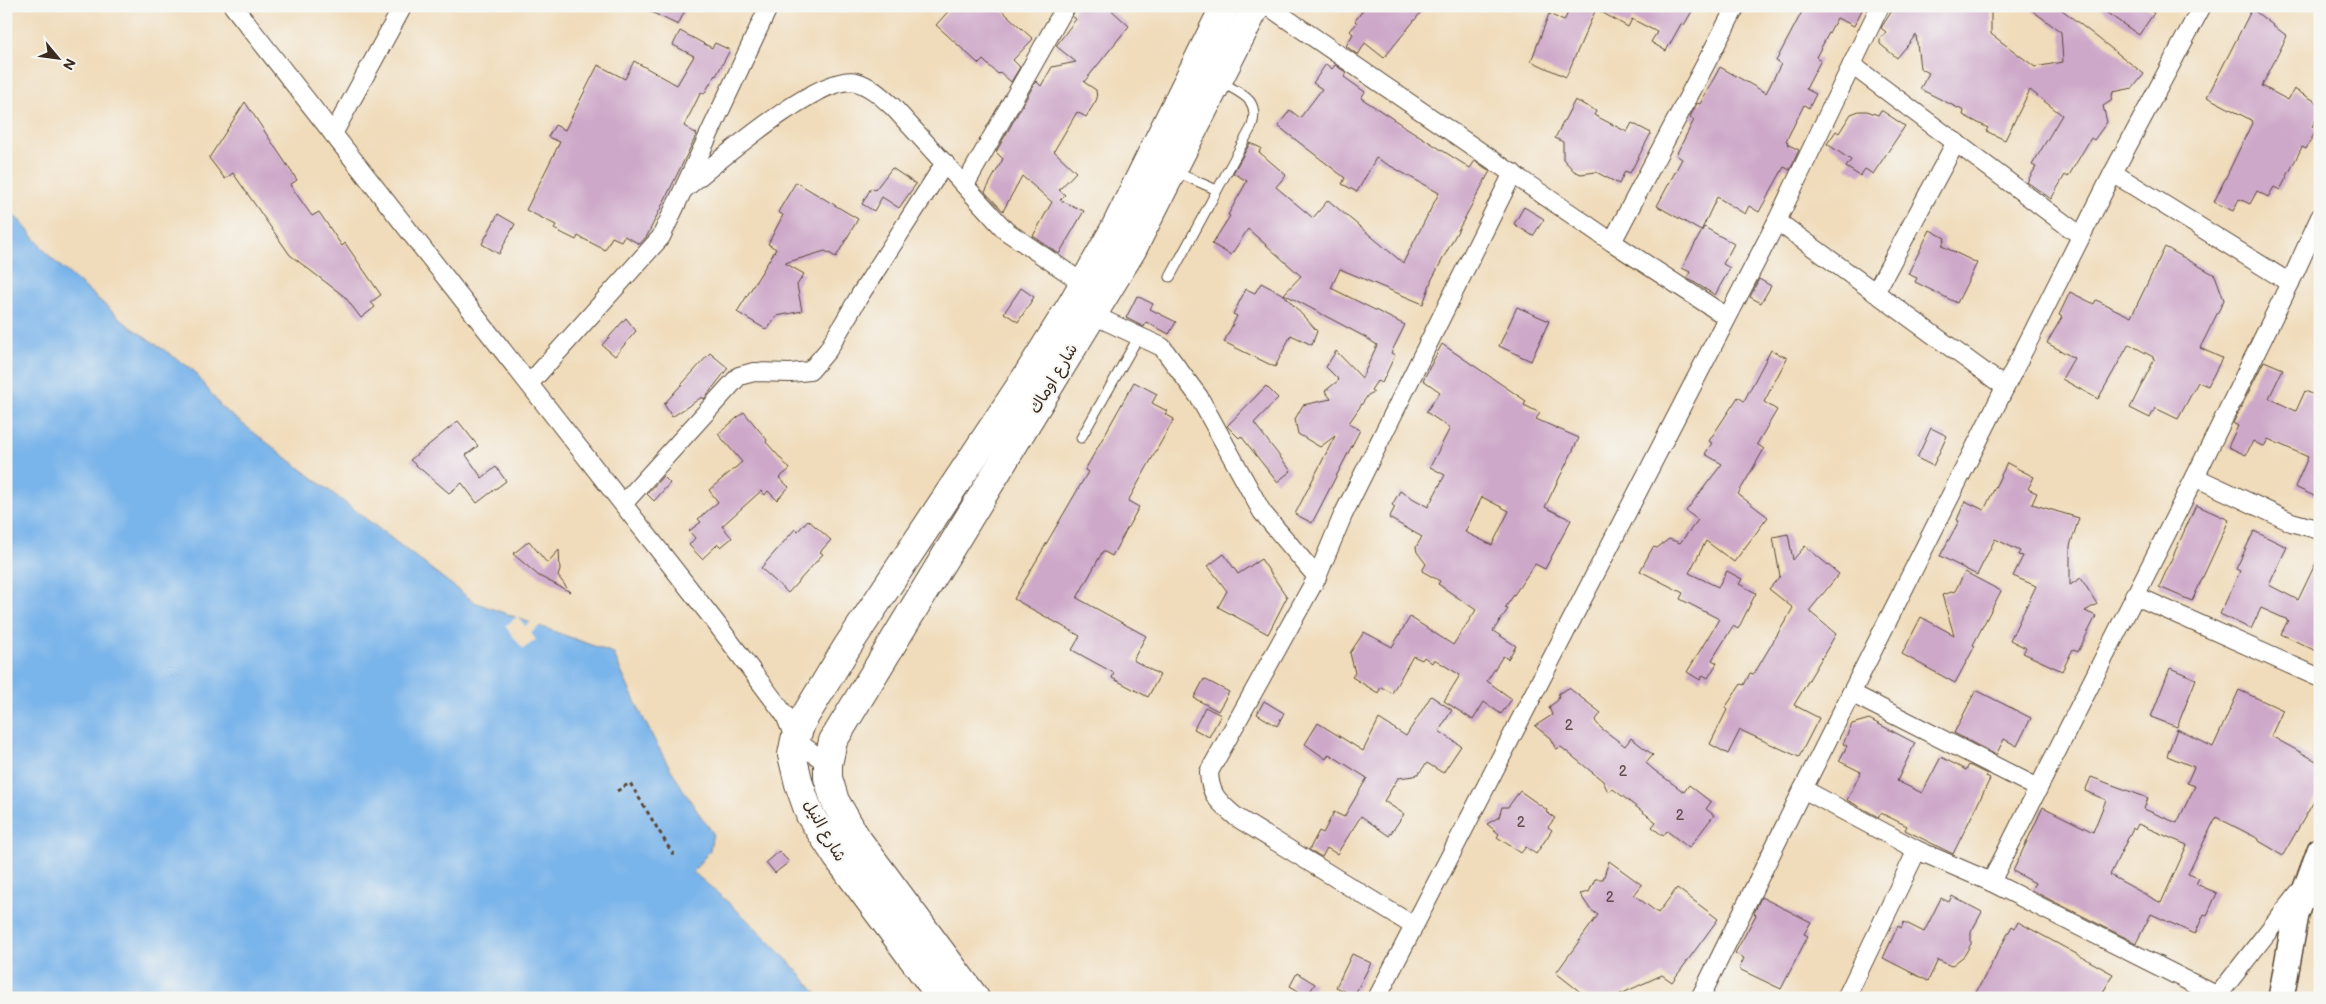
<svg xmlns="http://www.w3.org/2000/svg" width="2326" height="1004" viewBox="0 0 2326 1004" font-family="'Balsamiq Sans','Playpen Sans Arabic',sans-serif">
  <rect width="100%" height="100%" fill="#f6f6f2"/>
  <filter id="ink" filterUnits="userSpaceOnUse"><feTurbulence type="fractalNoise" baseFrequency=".02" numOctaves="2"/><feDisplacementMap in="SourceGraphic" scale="10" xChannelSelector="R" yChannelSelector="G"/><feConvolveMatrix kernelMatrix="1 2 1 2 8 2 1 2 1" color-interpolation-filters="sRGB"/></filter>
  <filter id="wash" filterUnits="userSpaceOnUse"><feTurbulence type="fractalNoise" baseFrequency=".0096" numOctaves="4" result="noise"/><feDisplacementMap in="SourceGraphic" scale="20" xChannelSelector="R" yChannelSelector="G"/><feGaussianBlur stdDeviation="1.12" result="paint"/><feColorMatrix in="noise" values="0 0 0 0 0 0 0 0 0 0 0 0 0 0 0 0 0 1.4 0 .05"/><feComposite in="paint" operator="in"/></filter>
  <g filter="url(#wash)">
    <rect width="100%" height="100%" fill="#f0dbba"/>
    <!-- water -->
    <path fill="#79b4ea" stroke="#5a6f84" d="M6 208 21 222 51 258 128 325 193 370 222 408 474 602 613 653C641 717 671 777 713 833L710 850 693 872C738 910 783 951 820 998H6Z"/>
    <!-- pier -->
    <path fill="#f0dbba" d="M518 616 525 626 532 621 542 624 531 633 536 640 523 649 505 626Z"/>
    <g id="blocks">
      <!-- building -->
      <g fill="#cea8c9" fill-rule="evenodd">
        <path d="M639 6H687L678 25Z"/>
        <path d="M953 6H997L1033 39 1013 60 1020 67 1011 82 1000 72 998 74 983 60 979 64 936 25Z"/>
        <path d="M1077 6H1107L1129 26 1084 82 1096 90 1097 99 1086 117 1077 112 1054 151 1076 172 1059 190 1065 195 1060 200 1084 211 1059 254 1033 236 1052 202 1022 176 1003 211 985 192 1003 159 996 152 1036 81 1041 86 1052 67 1076 62 1056 46 1076 19 1072 16Z"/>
        <path d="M1366 6H1426L1384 58 1365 43 1358 55 1346 46 1353 34 1350 31 1357 23 1355 21Z"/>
        <path d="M1571 6H1695L1684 25 1681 24 1666 51 1651 42 1657 32 1632 19 1628 27 1596 9 1566 77 1531 61 1549 14 1564 21Z"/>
        <path d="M1805 6H1864L1854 26 1837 18 1816 57 1821 60 1806 89 1816 94 1809 108 1804 105 1786 141 1788 142 1787 144 1799 150 1790 170 1784 167 1759 212 1749 206 1745 214 1717 197 1701 231 1657 206 1682 159 1676 155 1694 120 1690 117 1697 103 1700 104 1720 67 1766 93 1781 64 1776 61Z"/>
        <path d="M1895 6H1991V34L2035 67 2063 62 2061 32 2026 6H2057L2144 74 2133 88 2113 92 2111 101 2103 106 2107 122 2094 140 2091 138 2068 177 2065 175 2051 199 2027 182 2036 167 2032 165 2062 115 2030 90 2005 140 1986 131 1988 128 1963 115 1964 111 1920 89 1929 73 1920 68 1916 35 1897 58 1880 44V39L1886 32 1881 28Z"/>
        <path d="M2097 6H2144L2154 13 2139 35Z"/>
        <path d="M2252 9 2287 36 2262 86 2288 100 2294 89 2320 104V113L2312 126 2317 129 2306 149 2302 147 2280 190 2274 187 2268 197 2257 191 2250 204 2239 199 2233 211 2214 202 2253 121 2207 97Z"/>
        <path d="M680 31 712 48 715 43 730 50 716 76 715 75 704 94 701 92 684 126 697 134 647 236 640 244 624 236 621 241 612 237 605 250 578 236 576 240 554 229 556 225 526 210 560 142 548 137 555 125 565 130 598 65 625 79 634 61 677 85 694 56 673 45Z"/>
        <path d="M1326 64 1332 69 1335 65 1347 73 1344 77 1365 92 1361 98 1396 121 1470 168 1475 161 1490 171 1432 279 1423 304 1340 269 1331 288 1405 325 1391 353 1395 355 1382 383 1377 381 1371 390 1374 392 1368 395 1349 423 1360 430 1312 523 1295 514 1335 436 1320 447 1298 434 1295 419 1303 405 1331 399 1325 391 1339 380 1326 367 1336 351 1362 378 1377 345 1365 337 1284 294 1301 276 1248 229 1231 255 1212 244 1230 216 1228 215 1247 181 1233 173 1250 143 1261 148 1259 152 1286 175 1276 187 1313 218 1328 200 1403 263 1439 193 1376 158 1357 192 1342 184 1345 178 1278 126 1290 110 1300 118 1322 89 1313 83Z"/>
        <path d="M1575 100 1596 111 1594 115 1627 132 1632 123 1651 133 1630 173 1625 171 1619 184 1596 172 1581 174 1574 171 1563 159V142L1555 138Z"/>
        <path d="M245 102 297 180 290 185 312 216 319 212 342 246 345 243 381 295 371 302 375 307 361 318 345 297 290 255 233 173 225 179 209 158Z"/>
        <path d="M1881 110 1905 126 1873 174 1865 169 1860 176 1846 167 1851 160 1827 144 1836 131 1839 133 1851 114 1859 111H1867L1878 115Z"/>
        <path d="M892 168 916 184 899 208 882 197 874 211 862 204 871 188 875 190Z"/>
        <path d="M796 182 858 219 836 257 825 251 785 263 804 274 797 285 802 311 777 316 767 330 737 312 776 249 768 244 783 215 778 212Z"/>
        <path d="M1524 207 1544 219 1533 236 1514 224Z"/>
        <path d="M498 214 515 224 499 254 482 244Z"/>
        <path d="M1704 227 1734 244 1723 264 1730 268 1715 295 1687 278 1690 272 1682 268Z"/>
        <path d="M1930 230 1945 238 1942 246 1977 263 1957 303 1915 282 1917 278 1908 274Z"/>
        <path d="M2165 247 2215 275 2224 300 2200 348 2222 358 2208 386 2198 382 2178 419 2155 408 2150 418 2130 408 2155 358 2129 344 2098 399 2062 379 2074 358 2047 343 2062 317 2059 315 2070 292 2094 304 2096 300 2131 317Z"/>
        <path d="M1759 279 1771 286 1761 303 1750 297Z"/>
        <path d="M1261 283 1284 295 1317 331 1312 345 1291 335 1275 367 1224 342 1237 316 1233 314 1246 289 1255 293Z"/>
        <path d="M1021 288 1034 297 1018 322 1004 313Z"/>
        <path d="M1137 296 1153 304 1150 309 1176 322 1169 334 1146 322 1144 327 1126 318Z"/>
        <path d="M1517 307 1549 321 1531 361 1499 346Z"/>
        <path d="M626 318 636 331 615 356 602 345Z"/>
        <path d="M1442 344 1526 401 1524 405 1540 413 1536 419 1579 438 1545 507 1571 520 1545 569 1535 564 1505 608 1508 609 1493 631 1516 646 1508 659 1503 656 1487 681 1512 699 1501 714 1484 702 1473 720 1444 701 1460 675 1434 659 1432 663 1424 657 1422 660 1413 656 1392 693 1381 687 1378 693 1352 677 1355 673 1350 653 1364 632 1392 647 1410 617 1453 645 1476 610 1438 584 1440 581 1422 571 1426 564 1417 552 1416 547 1422 537 1389 518 1395 507 1392 505 1400 491 1428 507 1445 475 1430 467 1450 428 1426 412 1440 392 1423 380ZM1482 497 1509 511 1492 545 1465 532Z"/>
        <path d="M1771 350 1787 358 1764 402 1777 410 1757 444 1764 449 1738 494 1768 517 1734 562 1706 541 1689 573 1718 587 1727 571 1742 579 1739 584 1756 593 1738 629 1733 626 1712 660 1717 663 1708 678 1703 675 1700 680 1687 672 1719 619 1680 599 1683 593 1640 571 1653 547 1657 548 1669 539 1680 543 1698 520 1686 511 1722 464 1705 454 1712 443 1709 441 1738 397 1744 401Z"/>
        <path d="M710 353 728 368 704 399 702 397 672 417 664 404Z"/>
        <path d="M2264 361 2283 369 2269 398 2296 411 2305 391 2320 397V482L2314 496 2295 487 2308 457 2268 439 2264 447 2253 441 2246 455 2228 447 2238 426 2233 423Z"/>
        <path d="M1134 382 1157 394 1152 403 1167 411 1165 414 1174 419 1128 501 1139 507 1112 556 1103 551 1077 598 1146 636 1133 660 1160 675 1148 697 1112 678 1114 673 1072 650 1080 636 1014 599 1088 472 1085 470Z"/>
        <path d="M1266 386 1278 398 1254 423 1291 471 1277 482 1241 436 1239 438 1227 426Z"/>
        <path d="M744 412 767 440 766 442 790 469 779 478 789 487 777 500 768 491 765 495 761 491 722 526 732 538 721 547 718 544 702 559 689 545 695 538 689 531 701 522 698 519 718 502 709 490 742 462 718 434Z"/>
        <path d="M458 421 478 446 466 455 482 478 496 467 506 481 477 503 462 483 449 493 410 460Z"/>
        <path d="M1931 428 1947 436 1933 466 1917 458Z"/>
        <path d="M2007 463 2034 477 2028 489 2037 493 2032 504 2079 518 2070 546V585L2081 578 2097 604 2085 611 2096 616 2078 652 2073 649 2062 671 2023 653 2026 648 2010 640 2036 586 2013 576 2023 556 2018 555 2020 551 1995 539 1977 575 1940 556 1959 521 1957 520 1965 501 1984 510Z"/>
        <path d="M663 476 670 483 654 501 647 494Z"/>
        <path d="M2196 505 2229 520 2192 601 2159 587Z"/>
        <path d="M808 520 831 540 820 552 823 554 788 593 761 568 795 529 798 531Z"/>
        <path d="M2254 531 2287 547 2269 585 2298 600 2320 554V653L2281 634 2288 620 2261 608 2251 629 2220 614 2240 571 2236 569Z"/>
        <path d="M1788 534 1793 560 1805 546 1839 574 1809 611 1836 634 1794 705 1819 718 1799 757 1740 730 1728 754 1710 744 1727 710 1725 708 1741 684 1744 685 1750 673 1754 674 1793 608 1769 589 1780 576 1773 537Z"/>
        <path d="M529 541 547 563 559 550 560 570 558 576 570 592 539 576 513 554Z"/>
        <path d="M1224 554 1238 574 1261 559 1287 597 1268 634 1218 607 1227 591 1208 566Z"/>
        <path d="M1965 572 2001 591 1973 645 1975 646 1955 683 1902 654 1921 617 1954 635 1942 595 1955 591Z"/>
        <path d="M2170 668 2196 679 2177 727 2151 717Z"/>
        <path d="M1204 679 1229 692 1218 711 1194 698Z"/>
        <path d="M1569 688 1601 713 1595 721 1601 728 1625 746 1631 738 1653 755 1646 763 1654 770 1684 792 1689 785 1711 802 1706 809 1714 815 1689 848 1667 831 1663 836 1652 827 1656 822 1613 789 1608 792 1603 781 1561 747 1556 749 1550 738 1535 726 1552 715 1549 707 1558 700 1559 693Z"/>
        <path d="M1976 690 2031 718 2017 746 2004 739 1996 755 1954 733Z"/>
        <path d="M2239 690 2283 710 2271 736 2320 763V791L2283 855 2259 841V839L2216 817 2188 874 2199 878 2196 884 2217 893 2207 915 2204 914 2195 934 2151 914 2136 943 2031 890 2035 883 2013 871 2043 807 2093 832 2106 800 2085 791 2091 777 2148 798 2144 809 2177 823 2195 786 2187 783 2194 767 2167 756 2177 729 2213 747ZM2138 824 2187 845 2161 903 2110 875 2133 828 2135 830Z"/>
        <path d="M1431 696 1452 710 1439 731 1461 746 1443 773 1427 763 1419 773 1414 776 1398 778 1384 801 1404 814 1389 836 1361 816 1337 854 1327 848 1322 857 1309 850 1319 831 1323 833 1334 812 1344 817 1367 778 1329 754 1326 759 1305 744 1318 723 1363 751 1379 719 1406 736Z"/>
        <path d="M1264 701 1284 713 1277 726 1257 714Z"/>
        <path d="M1205 707 1221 715 1209 737 1194 729Z"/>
        <path d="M1869 719 1915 743 1897 781 1922 793 1941 757 1966 770 1969 765 1987 774 1986 777 1990 779 1953 854 1905 830 1907 826 1881 813 1878 817 1847 800 1861 772 1839 761 1847 746 1843 744 1852 724Z"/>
        <path d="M1520 791 1547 810 1546 812 1555 818 1548 827 1552 830 1536 854 1526 847 1521 853 1497 837 1499 834 1487 824 1499 817 1502 807H1508Z"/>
        <path d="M779 851 789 862 775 873 766 862Z"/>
        <path d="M1609 861 1642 885 1634 895 1658 913 1677 888 1718 919 1672 982 1662 975 1612 998H1588L1556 973 1598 915 1590 909 1580 894 1589 892 1595 879H1603Z"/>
        <path d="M1952 896 1982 912 1971 932V944L1964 956 1951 966 1938 960 1928 981 1883 958 1898 926 1901 928 1904 922 1924 932 1941 898 1949 902Z"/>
        <path d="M1761 897 1811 922 1804 934 1808 936 1781 989 1739 969 1744 958 1735 953 1756 915 1754 913Z"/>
        <path d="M2018 922 2113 974 2100 998H1973L2012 926 2015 928Z"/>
        <path d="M1352 954 1371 963 1354 996 1336 987Z"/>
        <path d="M1297 973 1315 984 1307 996 1290 986Z"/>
      </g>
    </g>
  </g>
  <g filter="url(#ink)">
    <use href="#blocks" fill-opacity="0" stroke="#564535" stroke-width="1"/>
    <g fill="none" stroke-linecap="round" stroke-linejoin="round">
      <!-- lane casing -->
      <g stroke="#564535" stroke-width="11">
        <g id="lane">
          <path d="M1176 172 1217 190"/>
          <path d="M1170 277 1252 126C1260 98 1241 94 1221 82"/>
          <path d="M1081 438 1139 336"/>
        </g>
      </g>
      <!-- street casing -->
      <g stroke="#564535" stroke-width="20">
        <g id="street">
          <path d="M233 6 716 623 785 715 795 740 828 764"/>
          <path d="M1268 6 1612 242 1727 317"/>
          <path d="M1852 65 2081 236"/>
          <path d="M333 134 403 6"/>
          <path d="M2113 173 2290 283"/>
          <path d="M965 185 1066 6"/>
          <path d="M683 190C713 166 820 72 856 82 871 86 883 98 894 108L1006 231 1083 283"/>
          <path d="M1777 221 2005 387"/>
          <path d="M1612 242 1736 6"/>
          <path d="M1875 293 1956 142"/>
          <path d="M1093 315 1162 347 1199 397 1262 512 1317 577"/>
          <path d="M529 384 661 237 769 6"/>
          <path d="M2195 477 2291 522 2320 530"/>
          <path d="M623 504 739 376 754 372 790 373 810 371 828 350 860 295 945 163"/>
          <path d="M2134 595 2320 678"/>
          <path d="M1851 693 2038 788"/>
          <path d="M1803 789 1917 850 1991 882 2218 996"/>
          <path d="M1991 882 2195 477 2290 283 2320 217"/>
          <path d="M1414 926 1236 817C1219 802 1210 796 1209 772L1317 577 1343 515 1513 173"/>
          <path d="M1377 998 1777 221 1880 6"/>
          <path d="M1700 998 1803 789 2113 173 2202 6"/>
          <path d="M1846 998 1917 850"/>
          <path d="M2216 998 2299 892"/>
        </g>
      </g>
      <!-- secondary casing -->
      <g stroke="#564535" stroke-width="28">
        <path id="secondary" d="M2281 998 2296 915 2320 850"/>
      </g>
      <!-- primary casing -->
      <g stroke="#564535" stroke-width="30">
        <g id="primary">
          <path d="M942 998 838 858 810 815 799 784 792 755 795 740 802 721 847 647 1027 376 1072 304 1114 230 1225 6"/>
          <path d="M975 998 857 839 835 801 828 778V764L833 741 1132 250 1256 6"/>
        </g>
      </g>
      <!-- path -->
      <path stroke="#564535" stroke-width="3" stroke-dasharray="4 4" stroke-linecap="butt" d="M617 791 630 783 674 856"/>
      <!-- lane -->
      <use href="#lane" stroke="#fff" stroke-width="9"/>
      <!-- street -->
      <use href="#street" stroke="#fff" stroke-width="18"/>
      <!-- secondary -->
      <use href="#secondary" stroke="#fff" stroke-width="25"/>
      <!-- primary -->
      <use href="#primary" stroke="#fff" stroke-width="28"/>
    </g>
  </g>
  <g text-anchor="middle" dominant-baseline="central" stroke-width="4" stroke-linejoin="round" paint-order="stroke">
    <!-- number labels -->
    <g font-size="14" fill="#604a49">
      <text x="1569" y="725">2</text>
      <text x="1623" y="771">2</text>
      <text x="1680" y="815">2</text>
      <text x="1521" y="822">2</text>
      <text x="1610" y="897">2</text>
    </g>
    <!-- street labels -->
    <g font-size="16" fill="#3b2a1e" stroke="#f6f6f2">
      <text transform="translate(1054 379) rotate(-59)">شارع اوماك</text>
      <text transform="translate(824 831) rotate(60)">شارع النيل</text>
    </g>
  </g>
  <!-- margin -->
  <rect width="2326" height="1004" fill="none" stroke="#f6f6f2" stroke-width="25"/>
  <!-- north arrow -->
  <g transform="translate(58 58) rotate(119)" stroke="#f6f6f2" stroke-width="4" paint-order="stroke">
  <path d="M0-4L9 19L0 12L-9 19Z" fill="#3b2a1e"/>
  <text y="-8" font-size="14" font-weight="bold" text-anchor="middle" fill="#3b2a1e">N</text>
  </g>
</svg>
